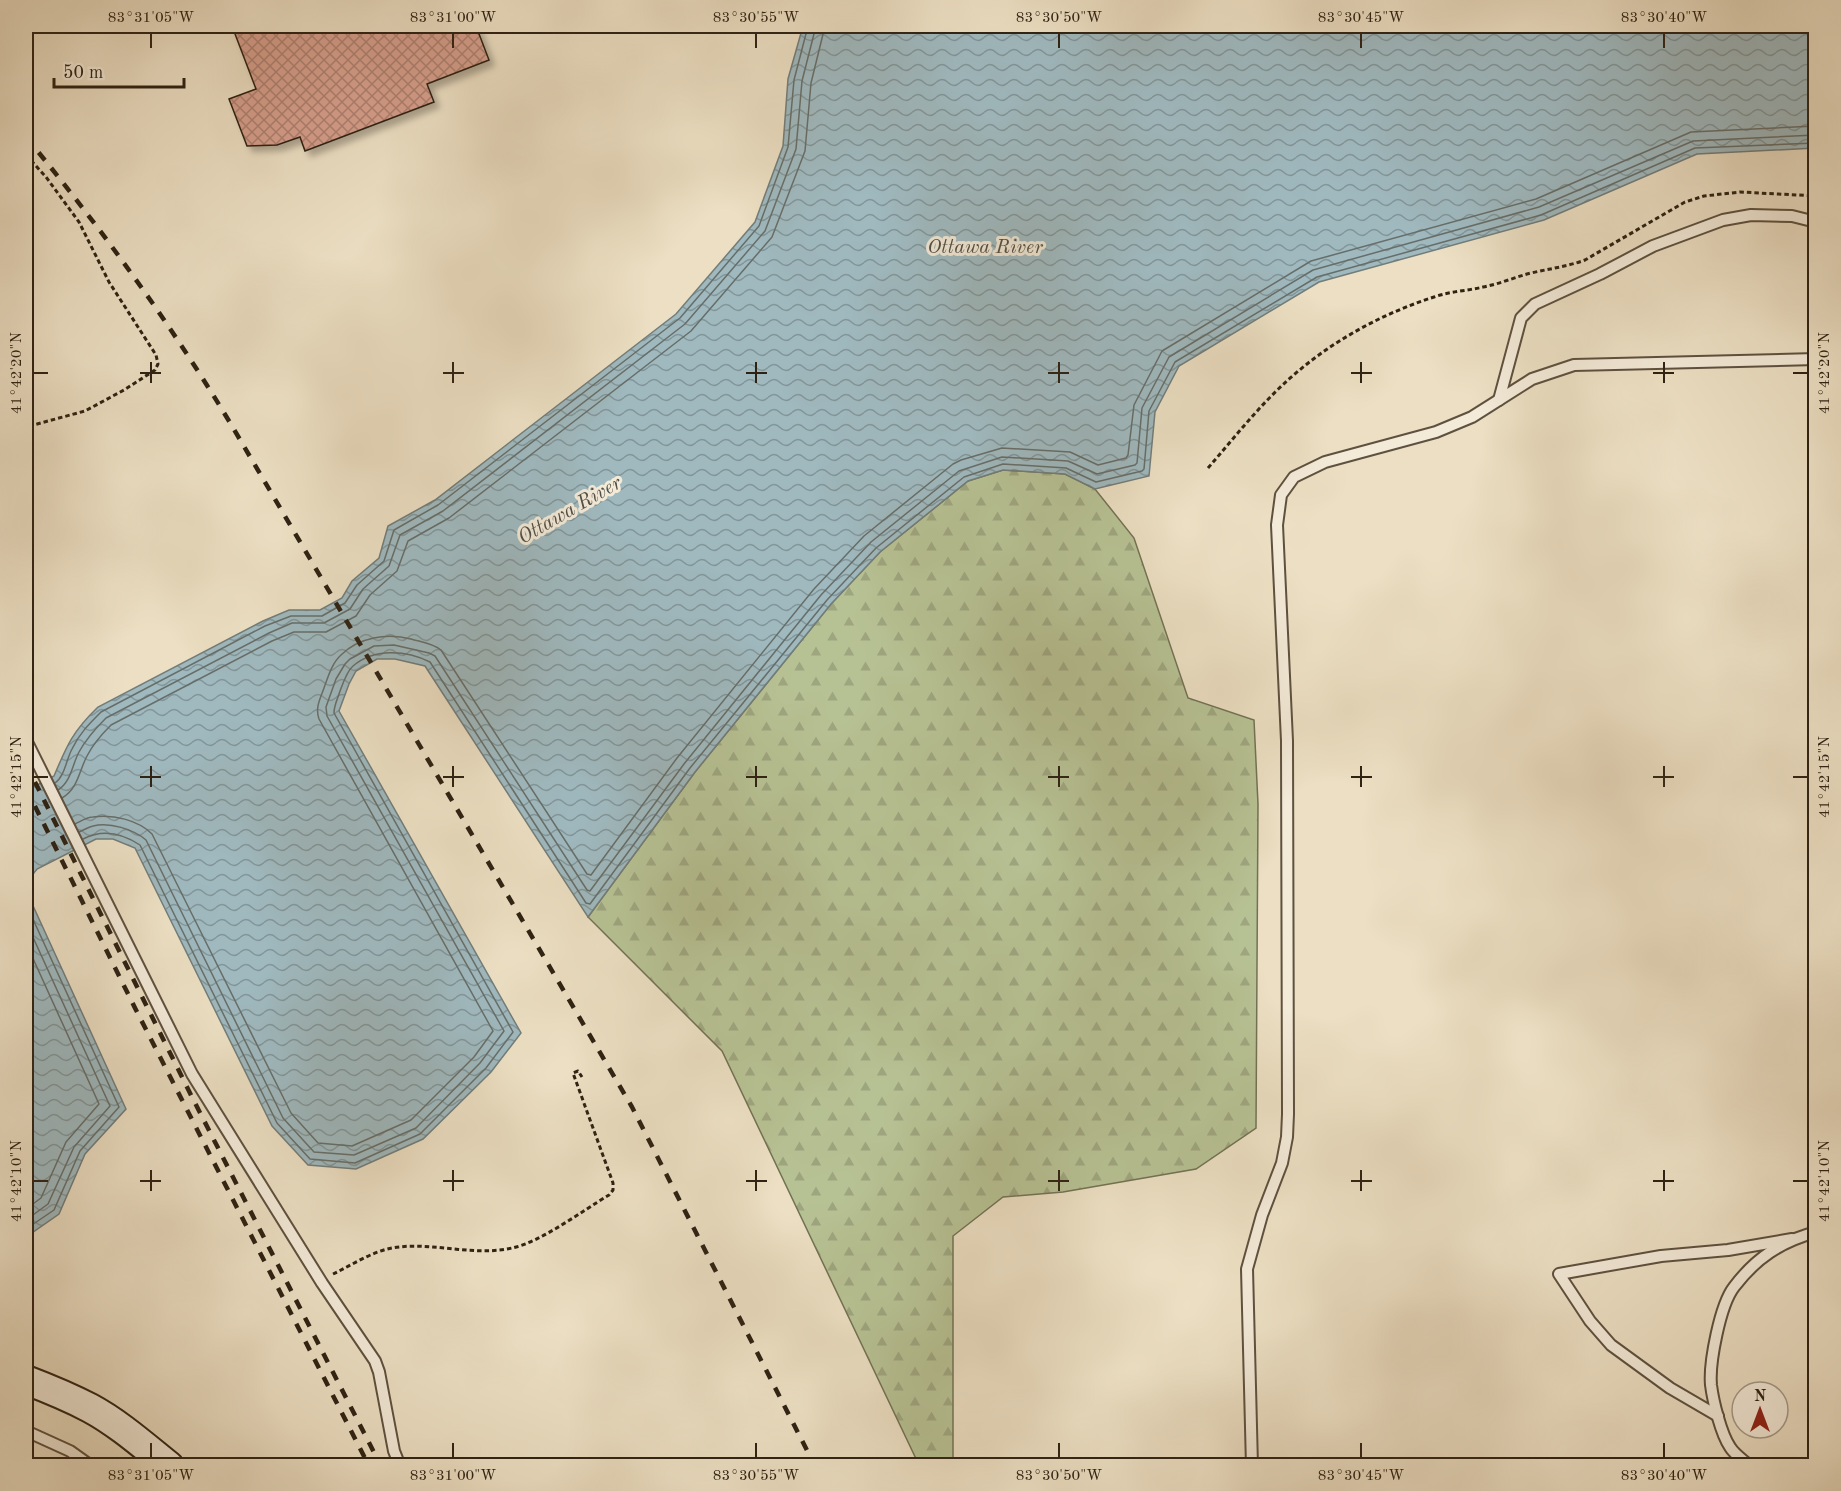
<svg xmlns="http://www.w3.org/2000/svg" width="1841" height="1491" viewBox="0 0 1841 1491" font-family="'Old Standard TT',serif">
  <defs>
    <pattern id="forest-firs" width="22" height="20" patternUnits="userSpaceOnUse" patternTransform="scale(1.5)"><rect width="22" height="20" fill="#b7c294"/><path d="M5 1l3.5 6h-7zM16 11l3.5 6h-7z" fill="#9ea67f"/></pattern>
    <pattern id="water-waves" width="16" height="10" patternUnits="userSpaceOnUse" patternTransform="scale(1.5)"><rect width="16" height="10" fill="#9fb9bf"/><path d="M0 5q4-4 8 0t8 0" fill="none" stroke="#82969a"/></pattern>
    <pattern id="building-cross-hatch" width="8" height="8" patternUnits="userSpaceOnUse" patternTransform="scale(1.5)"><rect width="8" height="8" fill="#d59e8b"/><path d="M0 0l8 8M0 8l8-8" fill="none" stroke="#ad8070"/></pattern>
    <filter id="shadow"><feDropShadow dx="5.5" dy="5.5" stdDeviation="3" flood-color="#0004"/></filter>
  </defs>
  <rect width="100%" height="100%" fill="#ecdfc3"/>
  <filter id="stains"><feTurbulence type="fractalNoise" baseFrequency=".00333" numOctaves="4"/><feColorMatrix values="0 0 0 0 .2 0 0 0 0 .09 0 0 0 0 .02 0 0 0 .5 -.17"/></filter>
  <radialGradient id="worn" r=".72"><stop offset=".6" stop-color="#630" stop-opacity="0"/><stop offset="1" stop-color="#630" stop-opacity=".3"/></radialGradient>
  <!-- forest -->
  <path fill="url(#forest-firs)" stroke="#727254" stroke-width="1.5" d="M1003 470 1065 474 1095 489 1134 538 1188 698 1254 720 1258 804 1256 1128 1196 1169 1063 1192 1003 1197 953 1236V1465H919L722 1051 588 917 695 772 831 604 880 552 968 481Z"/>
  <!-- water -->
  <path fill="url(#water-waves)" stroke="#727d7a" stroke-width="1.5" d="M803 26H1815V148L1697 154 1544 220 1319 282 1179 366 1155 412 1149 476 1095 489 1065 474 1003 470 968 481 880 552 831 604 695 772 588 917 425 666 395 659H377L356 671 349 684 339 711 521 1033 491 1072 423 1139 356 1169 308 1165 272 1126 135 848 113 839H96L37 869 26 883 29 897 126 1109 85 1154 59 1214 26 1237V791L54 776C67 745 73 731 98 707L263 621 289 610H320L342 598 352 581 379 558 388 526 435 500 676 314 755 222 783 146 788 79Z"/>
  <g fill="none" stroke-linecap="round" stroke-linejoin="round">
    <!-- shore -->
    <g stroke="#666e69" stroke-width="1.5">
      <path d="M55 783C65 776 66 760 72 749 79 734 89 724 101 712L265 626 291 616H322L345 603 357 585 384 561 394 530 438 505 680 318 759 226 788 147 794 80 808 26"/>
      <path d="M58 790C71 782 72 765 79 752 86 739 95 729 106 718L269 633 292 623H324L350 609 363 589 389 566 400 535 443 511 685 324 765 231 796 149 802 81 816 26"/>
      <path d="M62 798C78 789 79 771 87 756 93 744 101 735 111 725L272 641 294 632H326L356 616 370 595 397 571 408 541 449 518 691 331 772 237 805 151 811 83 825 26"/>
      <path d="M75 824C81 821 87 817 93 817 113 814 138 820 152 834L291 1113 318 1143 352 1146 411 1120 474 1057 493 1031 319 719C315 708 320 699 324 688 328 677 332 663 341 655 359 637 387 633 411 639 421 642 432 643 441 650L587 874 591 875 677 758 814 589 864 536 953 464 961 460 1002 448 1070 452 1098 465 1126 458 1128 455 1134 405 1162 351 1311 261 1536 199 1691 132 1816 126"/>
      <path d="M79 832C84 830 88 827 93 826 110 822 133 829 146 840L283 1118 314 1152 354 1155 416 1128 480 1063 504 1031 327 716 326 707 336 679 345 664 350 659 374 646 394 645 429 653 435 656 587 890 590 891 684 764 821 595 871 542 959 471 1002 457 1068 461 1097 474 1135 465 1137 463 1142 408 1169 357 1313 270 1539 207 1693 141 1816 135"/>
      <path d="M83 839C102 829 122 833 140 845L277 1123 310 1159 355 1163 420 1134 486 1068 513 1032 334 713C334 705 338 698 340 691 343 683 347 671 353 666 374 648 406 650 430 662L586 903 590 904 690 768 827 600 876 548 964 477 1003 464 1066 468 1096 482 1142 471 1144 469 1149 411 1175 362 1317 277 1541 215 1695 148 1816 143"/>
      <path d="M26 904 119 1107 80 1151 54 1210 26 1229"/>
      <path d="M26 922 110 1106 74 1147 48 1204 26 1220"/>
      <path d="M26 943 99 1104 66 1142 41 1198 26 1209"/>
    </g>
  </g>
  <!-- building -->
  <path fill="url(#building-cross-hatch)" stroke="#2e2213" stroke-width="1.5" filter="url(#shadow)" d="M232 26H476L489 60 427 84 434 102 305 151 300 137 277 145 247 146 229 99 256 89Z"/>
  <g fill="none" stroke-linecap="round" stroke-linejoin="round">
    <!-- lane casing -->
    <g stroke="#5e513f" stroke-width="14">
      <g id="lane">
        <path d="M1499 400 1521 318 1535 304 1600 274 1653 246 1723 220 1751 215 1792 216 1816 222"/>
        <path d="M26 740 192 1074 322 1283 375 1361 379 1372 394 1451 400 1466"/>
        <path d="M1718 1416 1670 1388 1611 1345 1590 1321 1559 1274 1661 1256 1728 1250 1792 1239"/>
        <path d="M26 1431 70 1451 91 1466"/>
        <path d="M1252 1466 1247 1269 1262 1215 1282 1163 1287 1137 1288 1114 1287 741 1277 525 1281 495 1294 477 1325 462 1436 432 1472 417 1532 379 1574 365 1816 359"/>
        <path d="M1750 1466C1743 1460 1734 1454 1730 1447 1721 1434 1713 1401 1711 1385 1709 1363 1720 1305 1734 1287 1756 1258 1780 1242 1816 1232"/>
      </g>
    </g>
    <!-- secondary casing -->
    <g stroke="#2e2213" stroke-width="32">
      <path id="secondary" d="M26 1380C47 1388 69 1397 90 1408 118 1423 144 1446 169 1466"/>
    </g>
    <!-- path -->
    <g stroke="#2e2213" stroke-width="3" stroke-dasharray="4.5 3" stroke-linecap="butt">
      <path d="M26 155 46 177 79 222 109 282 156 355 158 364 155 370 124 390 85 411 26 427"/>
      <path d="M1208 468C1234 438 1259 406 1288 380 1330 342 1381 314 1434 297 1451 291 1467 291 1483 287 1499 284 1513 278 1527 274 1547 269 1566 267 1585 260L1685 202 1704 196 1740 192 1816 196"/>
      <path d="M333 1274C352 1265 371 1252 392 1248 431 1241 472 1257 512 1248 541 1242 582 1211 609 1195L613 1190V1183L573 1073 578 1071 582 1077"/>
    </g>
    <!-- lane -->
    <use href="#lane" stroke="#f3ead8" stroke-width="10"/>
    <!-- secondary -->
    <use href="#secondary" stroke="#f3ead8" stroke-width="28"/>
    <!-- rail -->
    <g stroke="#2e2213" stroke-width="4.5" stroke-dasharray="10 10" stroke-linecap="butt">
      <path d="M26 137C101 228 171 324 232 426L632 1107 815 1466"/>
      <path d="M26 764 194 1101 381 1466"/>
      <path d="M26 788 135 1008 369 1466"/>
    </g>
  </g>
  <!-- ticks -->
  <path fill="none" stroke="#2e2213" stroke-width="2" d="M151 33V48M453 33V48M756 33V48M1059 33V48M1361 33V48M1664 33V48M151 362V383M453 362V383M756 362V383M1059 362V383M1361 362V383M1664 362V383M33 373H48M140 373H161M443 373H464M746 373H767M1048 373H1069M1351 373H1372M1653 373H1674M1793 373H1808M151 766V787M453 766V787M756 766V787M1059 766V787M1361 766V787M1664 766V787M33 777H48M140 777H161M443 777H464M746 777H767M1048 777H1069M1351 777H1372M1653 777H1674M1793 777H1808M151 1170V1191M453 1170V1191M756 1170V1191M1059 1170V1191M1361 1170V1191M1664 1170V1191M33 1181H48M140 1181H161M443 1181H464M746 1181H767M1048 1181H1069M1351 1181H1372M1653 1181H1674M1793 1181H1808M151 1443V1458M453 1443V1458M756 1443V1458M1059 1443V1458M1361 1443V1458M1664 1443V1458"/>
  <g text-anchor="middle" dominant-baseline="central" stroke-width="6" stroke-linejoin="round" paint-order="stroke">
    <!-- water labels -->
    <g font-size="20" font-style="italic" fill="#504f47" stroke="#f3ead8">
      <text x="985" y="248">Ottawa River</text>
      <text transform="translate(570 511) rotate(-30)">Ottawa River</text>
    </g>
  </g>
  <!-- margin -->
  <rect width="1841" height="1491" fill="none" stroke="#ecdfc3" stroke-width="66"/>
  <!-- north arrow -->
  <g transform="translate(1760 1410)"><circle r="28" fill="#f3ead8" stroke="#a49a89" stroke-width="1.5"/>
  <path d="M0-4.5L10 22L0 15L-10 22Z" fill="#8f2418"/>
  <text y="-9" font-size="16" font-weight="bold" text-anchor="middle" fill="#2e2213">N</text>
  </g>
  <!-- scale -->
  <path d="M54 78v9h130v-9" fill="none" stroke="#2e2213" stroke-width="3"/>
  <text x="63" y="78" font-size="18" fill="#2e2213" stroke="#f3ead8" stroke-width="4.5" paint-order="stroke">50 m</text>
  <rect x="33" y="33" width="1775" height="1425" fill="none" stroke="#2e2213" stroke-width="2"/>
  <g font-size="15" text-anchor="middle" fill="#2e2213">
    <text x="151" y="22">83°31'05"W</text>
    <text x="453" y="22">83°31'00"W</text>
    <text x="756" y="22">83°30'55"W</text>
    <text x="1059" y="22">83°30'50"W</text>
    <text x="1361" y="22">83°30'45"W</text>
    <text x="1664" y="22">83°30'40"W</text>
    <text transform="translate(16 373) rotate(-90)" y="5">41°42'20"N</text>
    <text transform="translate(1824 373) rotate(-90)" y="5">41°42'20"N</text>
    <text transform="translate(16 777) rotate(-90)" y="5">41°42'15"N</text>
    <text transform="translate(1824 777) rotate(-90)" y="5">41°42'15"N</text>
    <text transform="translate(16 1181) rotate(-90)" y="5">41°42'10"N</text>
    <text transform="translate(1824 1181) rotate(-90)" y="5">41°42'10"N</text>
    <text x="151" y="1480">83°31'05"W</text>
    <text x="453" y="1480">83°31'00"W</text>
    <text x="756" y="1480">83°30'55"W</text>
    <text x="1059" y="1480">83°30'50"W</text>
    <text x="1361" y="1480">83°30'45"W</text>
    <text x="1664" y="1480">83°30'40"W</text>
  </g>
  <rect width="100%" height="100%" filter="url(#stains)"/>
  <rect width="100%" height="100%" fill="url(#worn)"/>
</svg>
